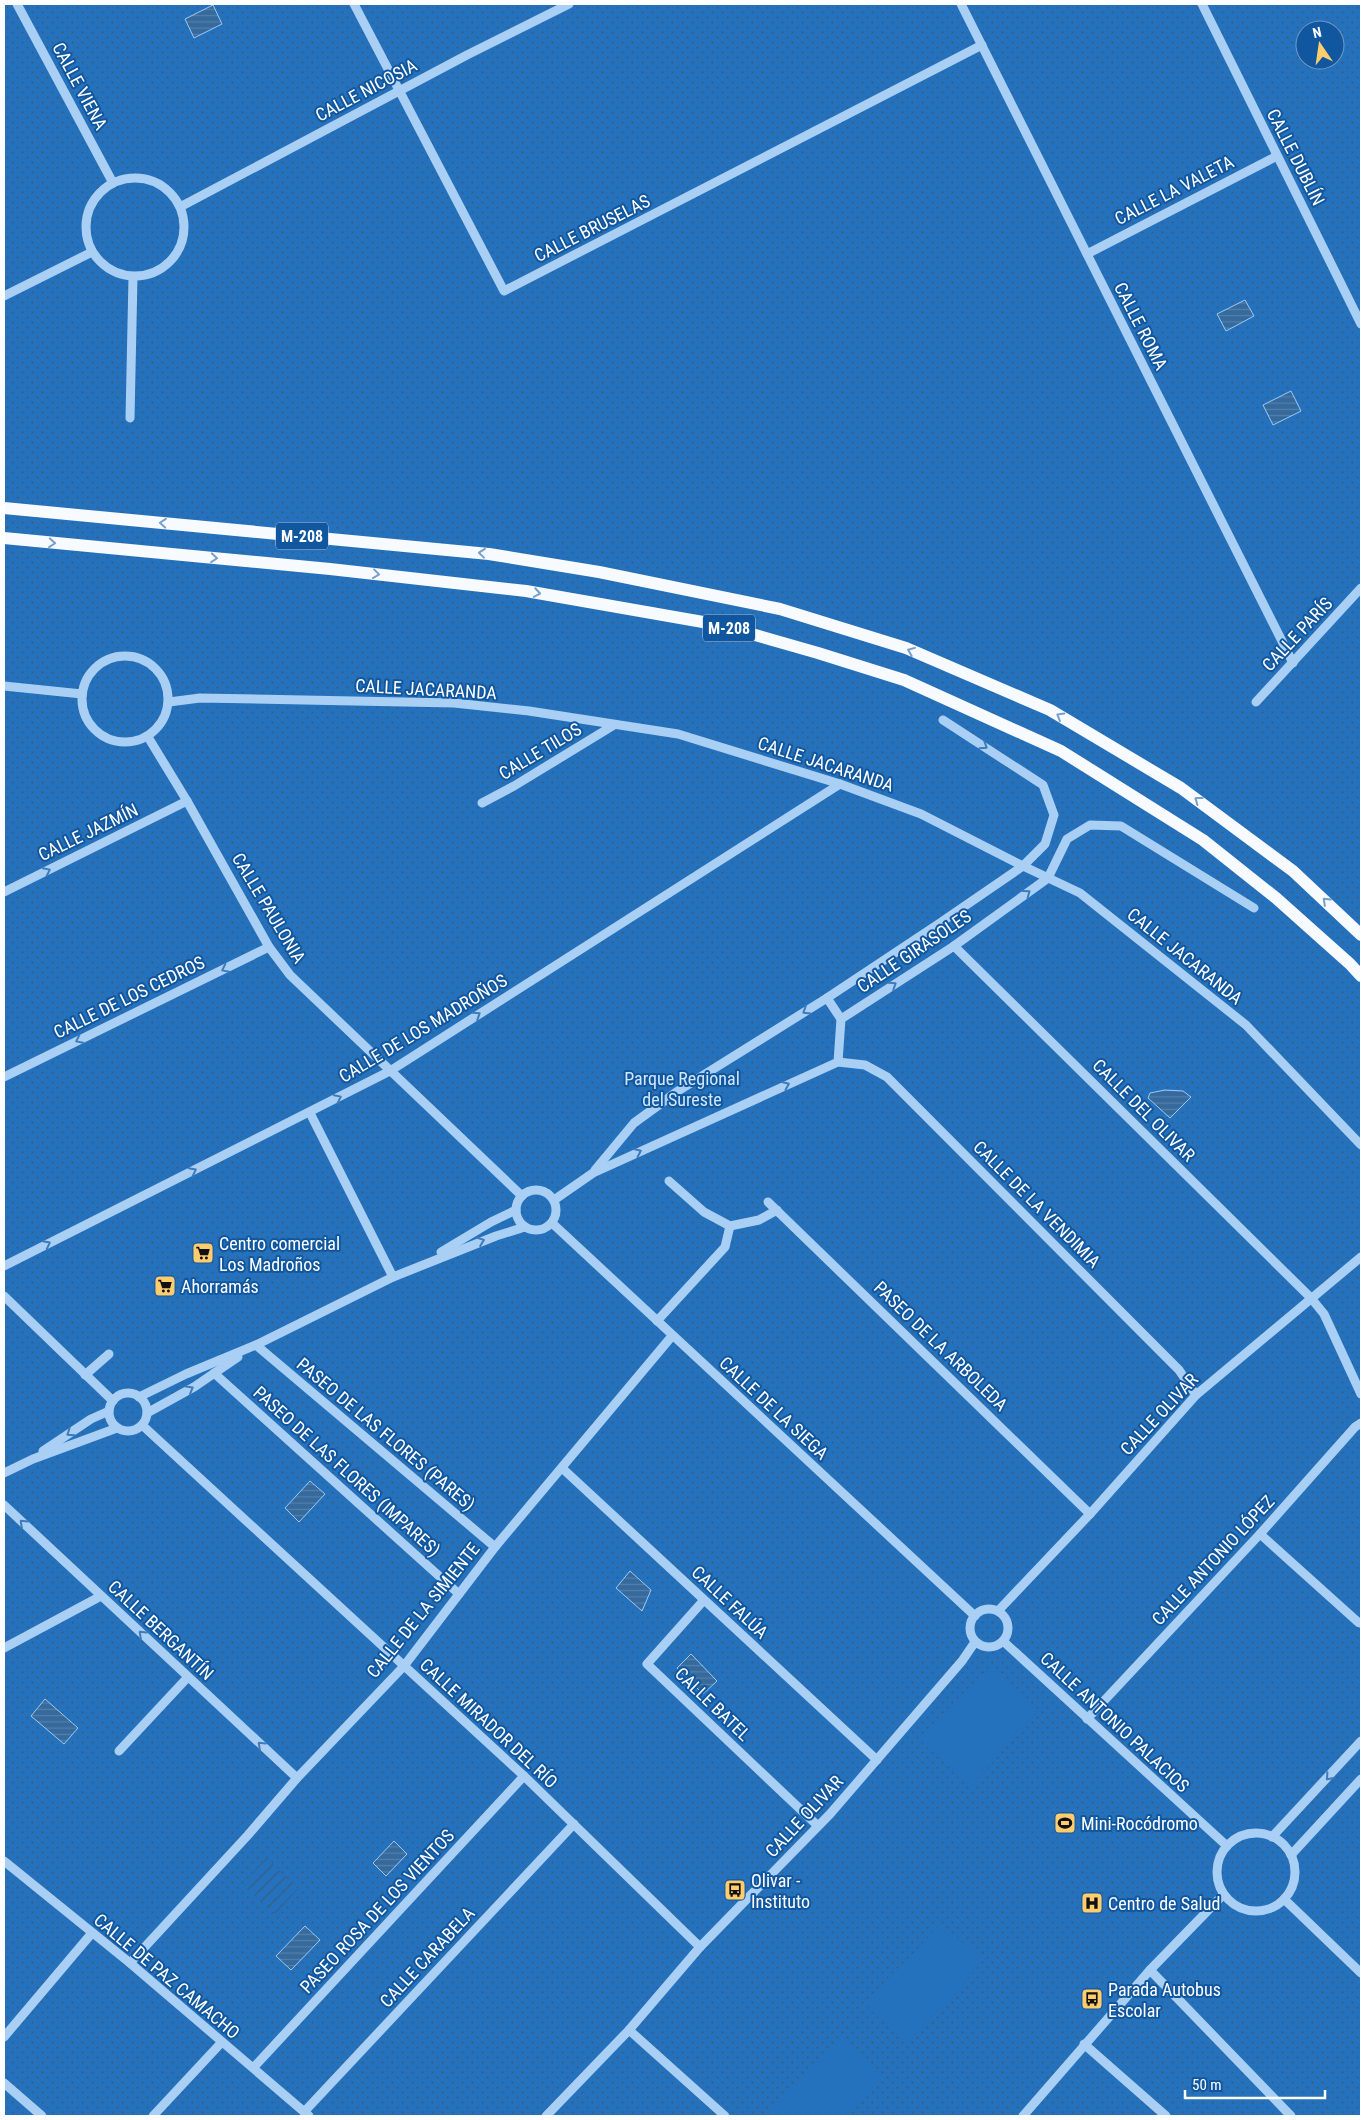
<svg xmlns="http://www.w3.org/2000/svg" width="1365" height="2120" viewBox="0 0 1365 2120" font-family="'Roboto Condensed',sans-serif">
  <defs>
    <pattern id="park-dots" width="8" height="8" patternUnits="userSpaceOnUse" patternTransform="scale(1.25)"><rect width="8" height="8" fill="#2472be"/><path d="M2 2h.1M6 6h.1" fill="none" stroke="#3a5d7f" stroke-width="1.8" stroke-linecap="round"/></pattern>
    <pattern id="garden-furrows" width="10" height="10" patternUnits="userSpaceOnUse" patternTransform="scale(1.25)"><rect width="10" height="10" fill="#2472be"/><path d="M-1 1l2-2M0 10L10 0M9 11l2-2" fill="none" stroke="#3a5d7f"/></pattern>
    <pattern id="water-rules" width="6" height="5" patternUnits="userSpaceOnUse" patternTransform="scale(1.25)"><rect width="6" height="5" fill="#36699c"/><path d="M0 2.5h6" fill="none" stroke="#5480ab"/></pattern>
  </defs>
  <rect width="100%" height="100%" fill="#11579f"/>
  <!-- park -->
  <path fill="url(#park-dots)" fill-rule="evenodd" d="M4 4H1361V2116H4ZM1305 30H1335V60H1305Z"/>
  <!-- garden -->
  <path fill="url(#garden-furrows)" d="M266 1858 298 1889 275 1914 242 1885Z"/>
  <!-- pitch -->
  <g fill="#2472be">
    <path d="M989 1668 1038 1712 971 1786 922 1742Z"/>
    <path d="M941 1923 983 1961 908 2044 866 2006Z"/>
    <path d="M839 2037 882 2075 845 2116H768Z"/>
  </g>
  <!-- water -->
  <g fill="url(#water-rules)" stroke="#9acbf8">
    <path d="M213 5 222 24 194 38 185 19Z"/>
    <path d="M1245 300 1254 316 1226 331 1217 314Z"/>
    <path d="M1291 391 1301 411 1273 425 1263 405Z"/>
    <path d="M1165 1090 1183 1091 1191 1097 1170 1118 1148 1098 1150 1093Z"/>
    <path d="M310 1481 325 1494 299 1522 285 1508Z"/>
    <path d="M630 1571 651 1590 642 1611 616 1588Z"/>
    <path d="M691 1654 717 1681 703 1694 677 1668Z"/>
    <path d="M45 1699 78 1728 64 1744 31 1716Z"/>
    <path d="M394 1841 407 1854 386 1876 373 1863Z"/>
    <path d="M305 1926 320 1940 291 1970 276 1956Z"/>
  </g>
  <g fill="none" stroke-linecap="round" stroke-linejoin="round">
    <!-- minor -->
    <g stroke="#a9cff5" stroke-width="9">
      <path d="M17 4 113 183"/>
      <path d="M354 4 504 291 982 45"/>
      <path d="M961 4 1293 663"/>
      <path d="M1202 4 1361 324"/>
      <circle cx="135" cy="227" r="49"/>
      <path d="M180 207 467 55 569 4"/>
      <path d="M1087 254 1277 156"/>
      <path d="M4 296 92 252"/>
      <path d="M130 418 133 277"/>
      <circle cx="125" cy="699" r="43"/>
      <path d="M4 686 82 694"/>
      <path d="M169 702 200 698 454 703 529 711 678 734 840 784 921 814 1023 866 1080 893 1246 1025 1361 1145"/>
      <path d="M1256 702 1361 588"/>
      <path d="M148 737 187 801 269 947 290 975 522 1196"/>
      <path d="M482 803 514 786 614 725"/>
      <path d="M4 892 187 801"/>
      <path d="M954 946 1311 1298 1324 1314 1361 1394"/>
      <path d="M827 998 841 1019"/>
      <path d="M838 1062 865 1065 887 1077 1179 1370 1196 1395"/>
      <path d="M4 1077 269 947"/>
      <path d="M310 1113 393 1277"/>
      <path d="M595 1170 634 1123 678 1091 827 998 940 923 1023 866 1045 844 1054 815 1043 785 943 720"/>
      <path d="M669 1181 704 1212 730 1226 759 1220 777 1210"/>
      <circle cx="536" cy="1210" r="20"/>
      <path d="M554 1200 593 1173 838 1062 841 1019 954 946 1048 878 1067 839 1090 825 1121 826 1254 908"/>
      <path d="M768 1202 1090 1514"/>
      <path d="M552 1223 975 1616"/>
      <path d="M441 1252 491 1222 516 1210"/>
      <path d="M4 1266 390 1071 840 784"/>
      <path d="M4 1296 113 1401"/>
      <path d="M657 1321 725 1247 730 1226"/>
      <path d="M256 1345 495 1547"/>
      <path d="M214 1373 459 1594"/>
      <path d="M85 1375 109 1354"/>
      <circle cx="128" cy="1412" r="19"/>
      <path d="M139 1397 186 1374 256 1345 393 1277 496 1236 525 1227"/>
      <path d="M147 1413 194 1387 238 1357"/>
      <path d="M142 1425 524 1776 700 1947"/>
      <path d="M43 1451 91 1419 109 1411"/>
      <path d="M562 1468 877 1760"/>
      <path d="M4 1473 33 1459 117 1428"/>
      <path d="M4 1505 297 1778"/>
      <path d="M1260 1534 1359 1623"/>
      <path d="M704 1600 647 1664 818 1826"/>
      <circle cx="989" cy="1628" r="19"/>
      <path d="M998 1611 1090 1514 1196 1395 1361 1257"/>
      <path d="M1003 1641 1227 1846"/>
      <path d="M4 1648 101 1596"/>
      <path d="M1087 1719 1260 1534 1355 1427 1361 1423"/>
      <path d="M119 1751 188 1677"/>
      <circle cx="1256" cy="1872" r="39"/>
      <path d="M1272 1837 1361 1741"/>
      <path d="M1291 1855 1361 1779"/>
      <path d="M4 1861 130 1963 309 2116"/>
      <path d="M1284 1899 1361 1973"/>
      <path d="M130 1963 248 1835 297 1778 404 1666 495 1547 672 1336"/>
      <path d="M1150 1970 1291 2116"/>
      <path d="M629 2030 725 2116"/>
      <path d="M4 2037 92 1933"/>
      <path d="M1084 2044 1166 2116"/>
      <path d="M254 2067 524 1776"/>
      <path d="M4 2083 42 2116"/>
      <path d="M304 2112 574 1824"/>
      <path d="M153 2116 221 2043"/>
      <path d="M546 2116 629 2030 700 1947 830 1814 962 1661 975 1642"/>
      <path d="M1023 2116 1150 1970 1223 1895"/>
    </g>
    <!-- major -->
    <g stroke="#f7faff" stroke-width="12">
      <path d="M4 508 489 554 599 572 780 609 906 648 1050 710 1181 788 1293 871 1361 935"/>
      <path d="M4 538 330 569 526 591 720 625 818 653 904 680 1061 751 1203 840 1276 898 1350 964 1361 976"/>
    </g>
  </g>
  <!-- one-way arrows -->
  <defs><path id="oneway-chevron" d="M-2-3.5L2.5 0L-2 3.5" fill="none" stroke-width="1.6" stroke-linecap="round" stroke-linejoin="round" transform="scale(1.25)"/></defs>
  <g stroke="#78a0ca">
    <use href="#oneway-chevron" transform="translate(163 523) rotate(-175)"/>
    <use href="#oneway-chevron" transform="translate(52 543) rotate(5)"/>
    <use href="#oneway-chevron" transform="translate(482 553) rotate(-174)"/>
    <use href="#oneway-chevron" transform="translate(214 558) rotate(5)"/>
    <use href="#oneway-chevron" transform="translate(376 574) rotate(7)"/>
    <use href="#oneway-chevron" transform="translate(537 593) rotate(10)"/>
    <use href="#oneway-chevron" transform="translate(911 651) rotate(-158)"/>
    <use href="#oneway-chevron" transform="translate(1060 716) rotate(-149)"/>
    <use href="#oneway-chevron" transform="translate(1198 800) rotate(-143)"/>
    <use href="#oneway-chevron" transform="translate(1326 901) rotate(-137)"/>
  </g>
  <g stroke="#3f7bb9">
    <use href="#oneway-chevron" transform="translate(984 746) rotate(33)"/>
    <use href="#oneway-chevron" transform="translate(47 871) rotate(-26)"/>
    <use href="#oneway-chevron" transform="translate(1027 893) rotate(-36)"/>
    <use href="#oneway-chevron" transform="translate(225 969) rotate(154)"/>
    <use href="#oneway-chevron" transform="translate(893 985) rotate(-33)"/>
    <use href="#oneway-chevron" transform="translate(806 1011) rotate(148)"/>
    <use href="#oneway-chevron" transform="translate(477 1015) rotate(-33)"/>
    <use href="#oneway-chevron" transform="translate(79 1040) rotate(154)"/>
    <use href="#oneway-chevron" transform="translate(786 1085) rotate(-24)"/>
    <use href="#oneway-chevron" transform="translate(338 1098) rotate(-26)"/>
    <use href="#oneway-chevron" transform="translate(638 1152) rotate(-24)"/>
    <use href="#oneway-chevron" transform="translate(193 1171) rotate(-27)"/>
    <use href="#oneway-chevron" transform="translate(481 1241) rotate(-21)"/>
    <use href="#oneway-chevron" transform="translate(47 1244) rotate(-27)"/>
    <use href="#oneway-chevron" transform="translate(190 1389) rotate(-30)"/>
    <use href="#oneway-chevron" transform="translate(70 1433) rotate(146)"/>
    <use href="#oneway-chevron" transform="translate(23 1523) rotate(-137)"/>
    <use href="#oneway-chevron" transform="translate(142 1634) rotate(-137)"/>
    <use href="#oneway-chevron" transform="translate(261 1745) rotate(-137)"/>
    <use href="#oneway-chevron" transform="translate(1329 1777) rotate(132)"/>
  </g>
  <!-- icons -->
  <defs>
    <g id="supermarket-square" transform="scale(1.125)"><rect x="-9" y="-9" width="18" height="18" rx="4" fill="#ffcd6d" stroke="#11579f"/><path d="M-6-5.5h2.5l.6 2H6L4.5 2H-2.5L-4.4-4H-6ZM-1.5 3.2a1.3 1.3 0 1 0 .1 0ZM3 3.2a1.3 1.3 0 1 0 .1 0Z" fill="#111"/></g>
    <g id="stadium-square" transform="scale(1.125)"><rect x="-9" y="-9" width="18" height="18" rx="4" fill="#ffcd6d" stroke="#11579f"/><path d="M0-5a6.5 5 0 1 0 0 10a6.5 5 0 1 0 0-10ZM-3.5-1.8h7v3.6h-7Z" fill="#111"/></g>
    <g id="bus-square" transform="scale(1.125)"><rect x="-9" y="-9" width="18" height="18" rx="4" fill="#ffcd6d" stroke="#11579f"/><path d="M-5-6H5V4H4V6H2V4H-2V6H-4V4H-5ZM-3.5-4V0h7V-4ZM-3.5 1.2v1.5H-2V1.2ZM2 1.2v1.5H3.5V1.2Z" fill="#111"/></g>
    <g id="hospital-square" transform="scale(1.125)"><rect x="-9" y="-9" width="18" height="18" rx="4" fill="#ffcd6d" stroke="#11579f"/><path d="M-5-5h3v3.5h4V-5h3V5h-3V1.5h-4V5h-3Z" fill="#111"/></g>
  </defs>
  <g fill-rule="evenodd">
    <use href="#supermarket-square" x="203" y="1253"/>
    <use href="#supermarket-square" x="165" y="1286"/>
    <use href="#stadium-square" x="1065" y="1823"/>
    <use href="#bus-square" x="735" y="1890"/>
    <use href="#hospital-square" x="1092" y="1903"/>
    <use href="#bus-square" x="1092" y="1999"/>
  </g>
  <g text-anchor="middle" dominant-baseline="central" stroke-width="4" stroke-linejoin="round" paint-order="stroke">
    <!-- shield labels -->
    <g fill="#11579f" stroke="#b8cde2" stroke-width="1">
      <rect x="276" y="522.5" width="52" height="27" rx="4"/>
      <rect x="703" y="614.5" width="52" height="27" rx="4"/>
    </g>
    <g font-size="16" font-weight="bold" fill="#fff">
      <text x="302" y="536">M-208</text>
      <text x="729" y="628">M-208</text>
    </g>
    <!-- street labels -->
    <g font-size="18" fill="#fff" stroke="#11579f">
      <text transform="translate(80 86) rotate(62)">CALLE VIENA</text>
      <text transform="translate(366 90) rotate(-28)">CALLE NICOSIA</text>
      <text transform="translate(1296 157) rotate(63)">CALLE DUBLÍN</text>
      <text transform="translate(1174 190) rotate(-27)">CALLE LA VALETA</text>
      <text transform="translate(592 228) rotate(-27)">CALLE BRUSELAS</text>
      <text transform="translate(1141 326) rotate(63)">CALLE ROMA</text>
      <text transform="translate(1297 634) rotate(-47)">CALLE PARÍS</text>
      <text transform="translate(426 689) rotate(3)">CALLE JACARANDA</text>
      <text transform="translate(540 751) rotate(-31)">CALLE TILOS</text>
      <text transform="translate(826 764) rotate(18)">CALLE JACARANDA</text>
      <text transform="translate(88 832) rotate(-26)">CALLE JAZMÍN</text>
      <text transform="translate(269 908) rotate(59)">CALLE PAULONIA</text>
      <text transform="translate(914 951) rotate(-34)">CALLE GIRASOLES</text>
      <text transform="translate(1185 956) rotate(39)">CALLE JACARANDA</text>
      <text transform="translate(129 997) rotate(-26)">CALLE DE LOS CEDROS</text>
      <text transform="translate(423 1028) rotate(-31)">CALLE DE LOS MADROÑOS</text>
      <text transform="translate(1144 1110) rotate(45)">CALLE DEL OLIVAR</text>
      <text transform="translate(1037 1204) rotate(45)">CALLE DE LA VENDIMIA</text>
      <text transform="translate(941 1346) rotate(44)">PASEO DE LA ARBOLEDA</text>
      <text transform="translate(774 1408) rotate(43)">CALLE DE LA SIEGA</text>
      <text transform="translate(1159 1414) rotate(-47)">CALLE OLIVAR</text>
      <text transform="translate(386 1434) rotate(40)">PASEO DE LAS FLORES (PARES)</text>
      <text transform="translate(347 1471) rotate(42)">PASEO DE LAS FLORES (IMPARES)</text>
      <text transform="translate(1213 1560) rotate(-47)">CALLE ANTONIO LÓPEZ</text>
      <text transform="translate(730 1602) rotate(43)">CALLE FALÚA</text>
      <text transform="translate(423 1610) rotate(-51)">CALLE DE LA SIMIENTE</text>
      <text transform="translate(161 1630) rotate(43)">CALLE BERGANTÍN</text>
      <text transform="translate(713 1704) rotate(44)">CALLE BATEL</text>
      <text transform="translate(1115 1722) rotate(43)">CALLE ANTONIO PALACIOS</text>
      <text transform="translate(489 1723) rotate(43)">CALLE MIRADOR DEL RÍO</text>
      <text transform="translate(804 1816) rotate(-47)">CALLE OLIVAR</text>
      <text transform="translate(377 1911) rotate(-47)">PASEO ROSA DE LOS VIENTOS</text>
      <text transform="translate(427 1957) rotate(-47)">CALLE CARABELA</text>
      <text transform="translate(167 1976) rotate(40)">CALLE DE PAZ CAMACHO</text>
    </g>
    <!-- park labels -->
    <g font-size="18" fill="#d1e8fe" stroke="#11579f">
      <text x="682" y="1078">Parque Regional<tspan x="682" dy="21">del Sureste</tspan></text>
    </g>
    <!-- poi labels -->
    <g font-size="18" fill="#fff" stroke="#11579f" text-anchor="start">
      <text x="219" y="1243">Centro comercial<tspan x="219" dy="21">Los Madroños</tspan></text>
      <text x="181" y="1286">Ahorramás</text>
      <text x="1081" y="1823">Mini-Rocódromo</text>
      <text x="751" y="1880">Olivar -<tspan x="751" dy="21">Instituto</tspan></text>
      <text x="1108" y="1903">Centro de Salud</text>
      <text x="1108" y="1989">Parada Autobus<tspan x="1108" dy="21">Escolar</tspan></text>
    </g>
  </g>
  <!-- border -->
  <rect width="1365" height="2120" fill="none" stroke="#ffffff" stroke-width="10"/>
  <!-- north arrow -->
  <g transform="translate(1320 45) rotate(347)"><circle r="24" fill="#11579f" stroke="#709ac5"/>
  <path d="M0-4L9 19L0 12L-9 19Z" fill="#ffcd6d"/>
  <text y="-8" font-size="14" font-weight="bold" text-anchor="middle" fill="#ffffff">N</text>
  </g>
  <!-- scale -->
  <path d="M1185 2090v8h140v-8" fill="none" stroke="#ffffff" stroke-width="2.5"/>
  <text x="1192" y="2090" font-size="15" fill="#ffffff" stroke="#11579f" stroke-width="4" paint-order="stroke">50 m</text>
</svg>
